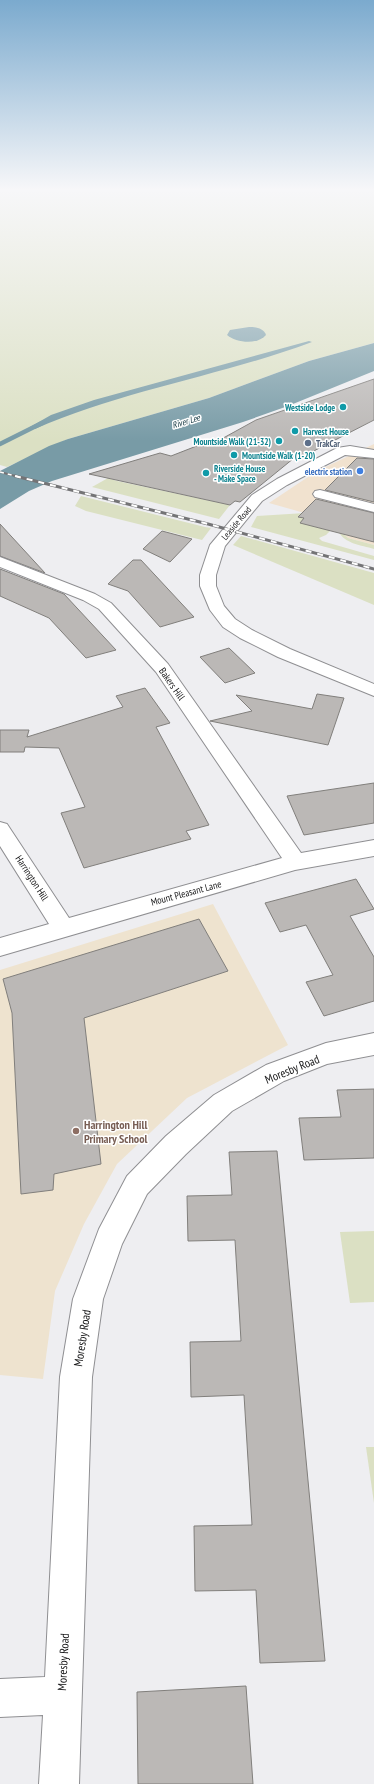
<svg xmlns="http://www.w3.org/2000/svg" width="374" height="1784" viewBox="0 0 374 1784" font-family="'PT Sans Narrow',sans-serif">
  <rect width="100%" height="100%" fill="#eeeef1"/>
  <!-- industrial -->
  <path fill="#f1e2cf" d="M374 444V545L348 538 341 532 347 525 269 503 317 471Z"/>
  <!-- education -->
  <path fill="#eee3cf" d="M213 904 288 1045 187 1098 117 1164 84 1224 55 1291 43 1379 0 1375V970Z"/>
  <!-- green -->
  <g fill="#dbe0c3">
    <path d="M0 191H374V343L309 361 209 398 68 439 7 467 0 465Z"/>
    <path d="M108 478 117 481 230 505 219 519 92 487Z"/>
    <path d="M81 496 205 527 211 528 202 540 86 511 75 506Z"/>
    <path d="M305 513 341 532 348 538 374 545V549C361 545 345 544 338 531L332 529 326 535 319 538 322 541 374 556V560L251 527 257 516Z"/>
    <path d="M241 536 374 573V605L233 545Z"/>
    <path d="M374 1231V1302L350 1303 340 1232Z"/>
    <path d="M366 1447H374V1503Z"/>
  </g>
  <!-- water -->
  <g fill="#789ba6">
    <path d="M249 327C255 327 264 328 266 335 258 345 236 343 227 335L230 330Z"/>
    <path d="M309 341 312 342C221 376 124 390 35 429L30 427 51 415 94 400Z"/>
    <path d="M374 343V371L288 406 243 422 52 481 29 491 0 509V471L49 446 68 439 209 398 309 361Z"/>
  </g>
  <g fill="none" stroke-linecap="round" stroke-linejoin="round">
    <!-- stream -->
    <path stroke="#789ba6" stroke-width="4.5" d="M0 444 42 423"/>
  </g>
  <!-- building -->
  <g fill="#bbb8b6" stroke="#817f7c">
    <path d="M374 379V420L304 456 299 454 240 502 235 501 230 505 89 474 160 453 171 456 212 440 216 442 256 420Z"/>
    <path d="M357 458 374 459V502L325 490Z"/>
    <path d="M316 499 374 513V542L300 523 304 518 298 517Z"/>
    <path d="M0 524 45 573 0 556Z"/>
    <path d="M162 531 192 539 170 562 143 549Z"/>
    <path d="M133 560H141L194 617 160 627 128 591 108 584Z"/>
    <path d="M0 569 64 594 116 650 86 658 49 618 0 596Z"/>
    <path d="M229 648 255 673 225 683 200 657Z"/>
    <path d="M145 688 170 723 156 727 209 825 186 831 191 839 84 868 61 813 85 807 59 748 25 747 24 752H0V730H29L27 737 123 707 116 696Z"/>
    <path d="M317 694 344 698 328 745 210 721 252 711 236 695 312 709Z"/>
    <path d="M374 783V823L304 835 287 796Z"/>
    <path d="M356 879 374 909 350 916 374 957V1001L324 1016 306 982 333 975 306 925 280 932 265 903Z"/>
    <path d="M199 919 228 971 84 1018 101 1164 54 1174 53 1190 21 1194 12 1013 3 979Z"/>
    <path d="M374 1089V1158L304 1160 299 1118 341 1117 337 1090Z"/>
    <path d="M277 1151 325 1661 260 1663 256 1590 195 1591 194 1526 252 1525 244 1395 191 1397 190 1342 241 1341 235 1240 188 1241 187 1196 232 1195 229 1152Z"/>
    <path d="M246 1686 253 1784H138L137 1692Z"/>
  </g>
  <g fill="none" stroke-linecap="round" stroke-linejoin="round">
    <!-- minor casing -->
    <g stroke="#8f8f92" stroke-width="2">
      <g id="minor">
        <path d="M350 446 374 450V458L345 455 287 485 262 501 225 546 216 575V586L224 606 235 619 252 630 290 649 374 684V696L278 657 240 638 223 627 210 610 200 586V575L210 545 252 495 277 479 337 448Z"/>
        <path d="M320 490 374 504V512L315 497 313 494 315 491Z"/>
        <path d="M0 557 95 594 111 603 168 664 301 853 374 840V856L295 870 0 956V938L49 924 0 846V822L7 824 69 918 282 858 156 672 99 609 83 600 0 567Z"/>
        <path d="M374 1033V1055L327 1064 284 1081 232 1111 186 1154 147 1194 122 1244 103 1299 92 1377 79 1784H39L43 1715 0 1717V1679L45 1677 60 1377 73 1299 99 1229 127 1176 166 1136 214 1095 266 1065 326 1043Z"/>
      </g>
    </g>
    <!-- minor -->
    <use href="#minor" fill="#fff" fill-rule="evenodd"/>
    <!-- rail-far1 casing -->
    <g stroke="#747476" stroke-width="2">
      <path id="rail-far1" d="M0 472 19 477"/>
    </g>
    <!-- rail casing -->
    <g stroke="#747476" stroke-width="3">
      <path id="rail" d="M15 476 208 524 374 569"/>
    </g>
    <!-- rail-far1 -->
    <use href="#rail-far1" stroke="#fff" stroke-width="1.5" stroke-dasharray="4" stroke-linecap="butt"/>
    <!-- rail -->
    <use href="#rail" stroke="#fff" stroke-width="2" stroke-dasharray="6" stroke-linecap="butt"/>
  </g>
  <!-- sky -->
  <linearGradient id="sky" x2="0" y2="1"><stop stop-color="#7baace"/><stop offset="0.43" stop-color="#f7f7f9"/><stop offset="1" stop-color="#f7f7f9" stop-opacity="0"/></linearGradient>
  <rect width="374" height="441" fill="url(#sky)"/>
  <!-- markers -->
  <g fill="#0f9aa8" stroke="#fff" stroke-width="1.5">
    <circle cx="343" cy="407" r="4"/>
    <circle cx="295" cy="431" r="4"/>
    <circle cx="279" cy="441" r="4"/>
    <circle cx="234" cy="455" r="4"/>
    <circle cx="206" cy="473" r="4"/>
  </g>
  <circle fill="#5c6f8a" stroke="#fff" stroke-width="1.5" cx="308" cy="443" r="4"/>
  <circle fill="#3f7fe0" stroke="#fff" stroke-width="1.5" cx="360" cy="471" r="4"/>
  <circle fill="#8d6e63" stroke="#fff" stroke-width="1.5" cx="76" cy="1131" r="4"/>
  <g text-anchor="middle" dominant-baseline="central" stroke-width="3" stroke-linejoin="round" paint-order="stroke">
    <!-- far-culture labels -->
    <g font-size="9" font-weight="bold" fill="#0d838f" stroke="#fff" text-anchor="start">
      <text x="335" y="407" text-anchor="end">Westside Lodge</text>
      <text x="303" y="431">Harvest House</text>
      <text x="271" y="441" text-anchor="end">Mountside Walk (21-32)</text>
      <text x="242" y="455">Mountside Walk (1-20)</text>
      <text x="214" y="468">Riverside House<tspan x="214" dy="10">- Make Space</tspan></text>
    </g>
    <!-- far-water labels -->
    <g font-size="9" font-style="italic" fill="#0c303a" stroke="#fff">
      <text transform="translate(186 421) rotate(-17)">River Lee</text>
    </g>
    <!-- far-service labels -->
    <g font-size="9" font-weight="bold" fill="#4e5e75" stroke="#fff" text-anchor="start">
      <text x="316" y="443">TrakCar</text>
    </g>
    <!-- far-shop labels -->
    <g font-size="9" font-weight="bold" fill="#366cbe" stroke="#fff" text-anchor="end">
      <text x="352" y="471">electric station</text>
    </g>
    <!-- far-street labels -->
    <g font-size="9" fill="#151516" stroke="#fff">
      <text transform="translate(236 523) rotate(-50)">Leaside Road</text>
    </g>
    <!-- street labels -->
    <g font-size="10" fill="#151516" stroke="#fff">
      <text transform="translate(172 684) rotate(55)">Bakers Hill</text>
      <text transform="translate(32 878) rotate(57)">Harrington Hill</text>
      <text transform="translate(186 893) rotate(-15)">Mount Pleasant Lane</text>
    </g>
    <!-- near-street labels -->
    <g font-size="12" fill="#151516" stroke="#fff">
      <text transform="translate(292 1069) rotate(-22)">Moresby Road</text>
      <text transform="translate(82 1338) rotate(-81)">Moresby Road</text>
      <text transform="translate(63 1662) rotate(-87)">Moresby Road</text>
    </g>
    <!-- near-education labels -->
    <g font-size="12" font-weight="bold" fill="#785e54" stroke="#fff" text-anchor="start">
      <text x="84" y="1124">Harrington Hill<tspan x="84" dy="14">Primary School</tspan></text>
    </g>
  </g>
</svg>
